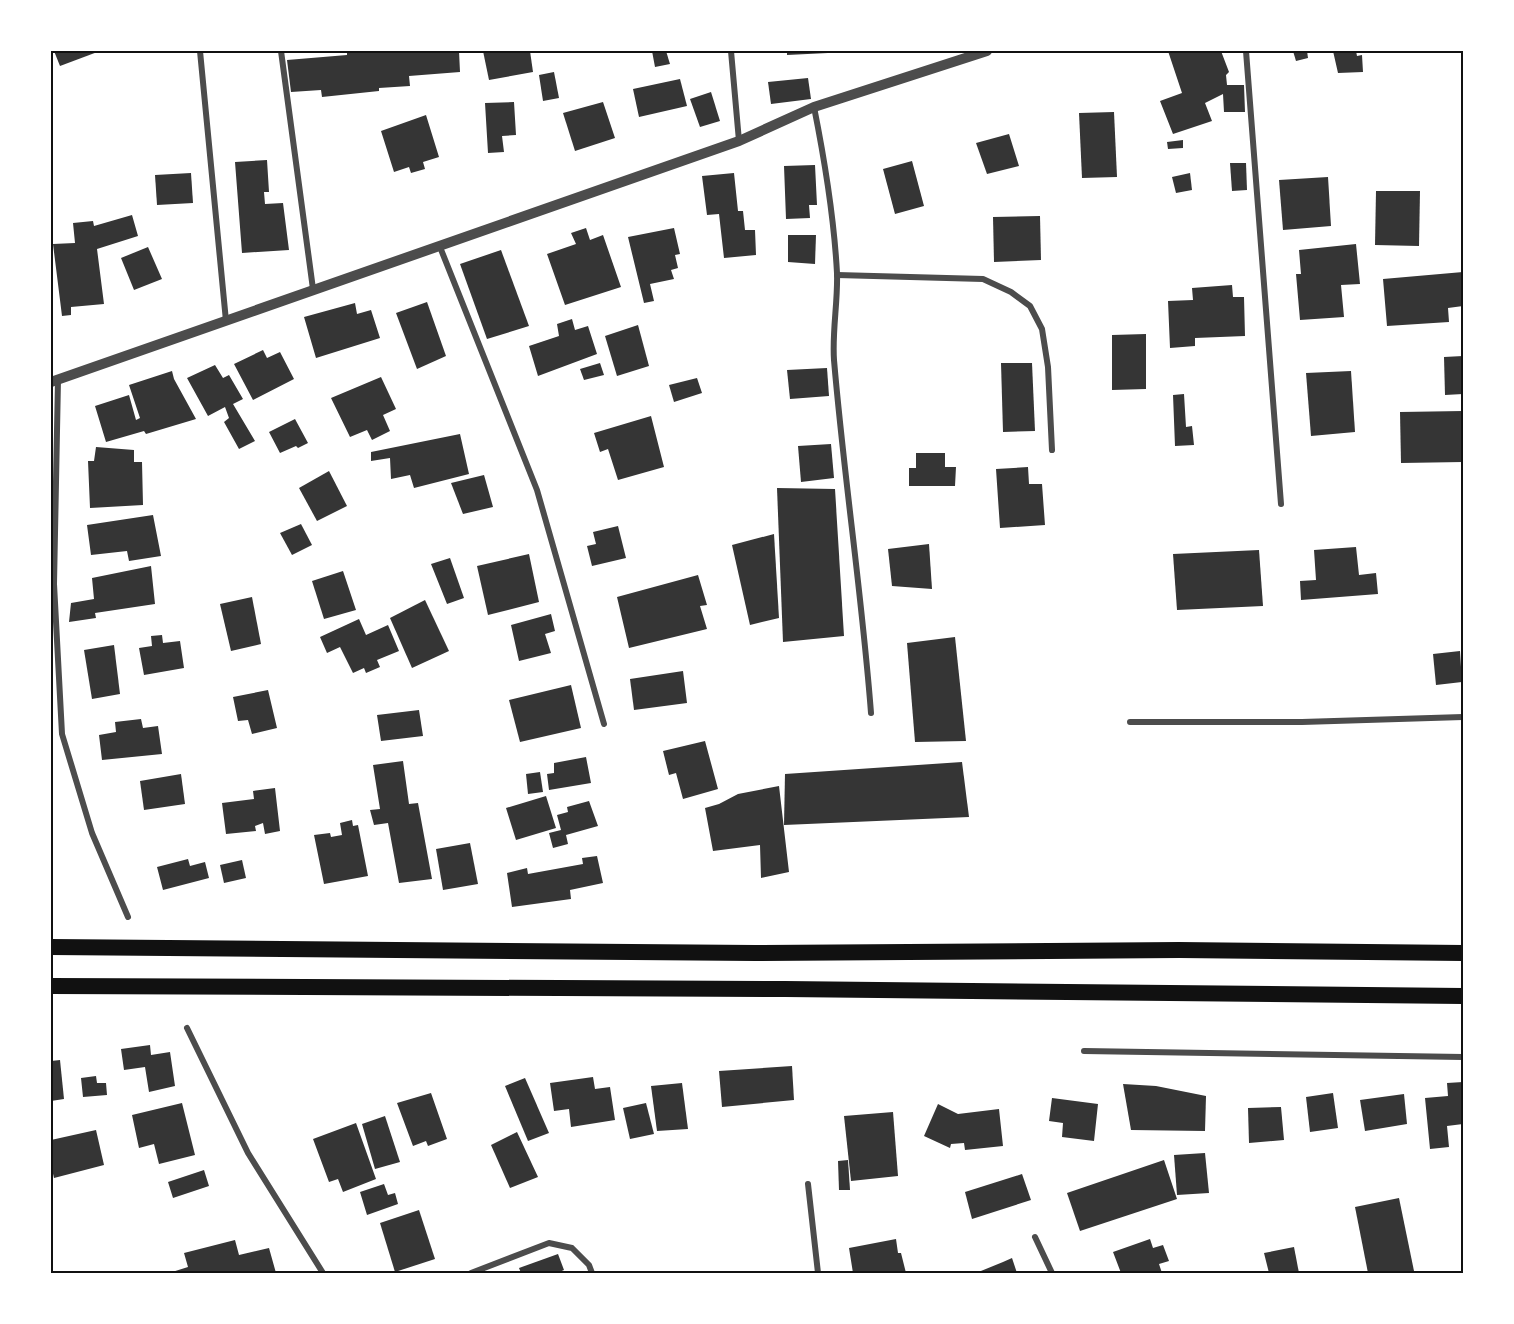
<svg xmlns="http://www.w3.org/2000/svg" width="1514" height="1324" viewBox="0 0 1514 1324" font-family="'Fira Sans Condensed',sans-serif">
  <rect width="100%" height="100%" fill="#fff"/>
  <!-- building -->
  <g fill="#353535">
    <path d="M54 51H100L60 66Z"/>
    <path d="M347 51H459L460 72 409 76 410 86 379 88V91L322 97 321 90 291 92 287 60 347 55Z"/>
    <path d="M483 51H530L533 72 489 80Z"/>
    <path d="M652 51H666L670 64 655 67Z"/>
    <path d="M787 51H828V53L787 55Z"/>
    <path d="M1168 51H1221L1229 72 1226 75 1227 85H1244L1245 112H1224L1223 94 1205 103 1212 121 1173 134 1160 101 1182 93Z"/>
    <path d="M1293 51H1307L1308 58 1296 61Z"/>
    <path d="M1333 51H1356L1357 56 1362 55 1363 72 1338 73Z"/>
    <path d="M554 72 559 98 543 101 539 75Z"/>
    <path d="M808 78 811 99 771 104 768 82Z"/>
    <path d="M680 79 687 106 639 117 633 89Z"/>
    <path d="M711 92 720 121 700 127 690 99Z"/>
    <path d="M514 102 516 135 502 136 504 152 488 153 485 103Z"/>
    <path d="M603 102 615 138 575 151 563 113Z"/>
    <path d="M1114 112 1117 177 1082 178 1079 113Z"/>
    <path d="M426 115 439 157 423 162 425 169 411 173 409 167 394 172 381 131Z"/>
    <path d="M1009 134 1019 166 987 174 976 143Z"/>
    <path d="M1183 140V148L1168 149 1167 142Z"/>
    <path d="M267 160 269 192H264L265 204 283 203 289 250 242 253 235 162Z"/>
    <path d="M912 161 924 206 895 214 883 169Z"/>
    <path d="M1230 163H1246L1247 190 1232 191Z"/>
    <path d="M815 165 817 205H809L810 218 786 219 784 166Z"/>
    <path d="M191 173 193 203 157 205 155 175Z"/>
    <path d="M734 173 738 211H743L745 230H755L756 255 724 258 719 214 707 215 702 176Z"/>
    <path d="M1190 173 1192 190 1176 193 1172 177Z"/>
    <path d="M1328 177 1331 226 1283 230 1279 180Z"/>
    <path d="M1376 191H1420L1419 246 1375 245Z"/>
    <path d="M132 215 138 236 97 249 104 304 71 307V315L62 316 53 244 75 243 73 223 93 221 94 226Z"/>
    <path d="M1040 216 1041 260 994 262 993 217Z"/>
    <path d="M586 228 590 240 603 235 621 287 565 305 547 254 576 244 571 233Z"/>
    <path d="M674 228 680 254 675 255 678 268 671 270 674 279 650 284 654 301 644 303 628 237Z"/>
    <path d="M788 235H816L815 264 788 262Z"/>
    <path d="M1356 244 1360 284 1341 285 1344 317 1300 320 1296 274H1301L1299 250Z"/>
    <path d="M148 247 162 279 134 290 121 258Z"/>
    <path d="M501 250 529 326 487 339 460 264Z"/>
    <path d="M1463 272V306L1448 308 1449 322 1387 326 1383 279Z"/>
    <path d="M1232 285 1233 297H1244L1245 336 1195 338V346L1170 348 1168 301 1193 300 1192 288Z"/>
    <path d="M427 302 446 356 417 369 396 313Z"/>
    <path d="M355 303 357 314 371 310 380 338 316 358 304 317Z"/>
    <path d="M572 319 575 330 588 326 597 354 538 376 529 346 559 336 557 324Z"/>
    <path d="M638 325 649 366 617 376 605 336Z"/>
    <path d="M1146 334V389L1112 390V335Z"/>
    <path d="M263 350 267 358 280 352 294 379 253 400 234 364Z"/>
    <path d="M1463 356V394L1445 395 1444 357Z"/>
    <path d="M600 363 604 375 584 380 580 369Z"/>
    <path d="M1001 363H1032L1035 431 1003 432Z"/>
    <path d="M215 365 223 378 229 375 243 399 233 404 255 441 239 449 224 422 229 418 225 407 208 416 187 378Z"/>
    <path d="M827 368 829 396 790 399 787 370Z"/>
    <path d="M172 371 174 379 196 419 146 434 144 431 106 442 95 406 129 395 136 420 140 418 129 385Z"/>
    <path d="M1351 371 1355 432 1311 436 1306 373Z"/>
    <path d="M381 377 396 409 383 415 390 431 372 440 367 430 350 437 331 398Z"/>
    <path d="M697 378 702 393 674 402 669 385Z"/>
    <path d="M1184 394 1186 427 1192 426 1194 445 1175 446 1173 395Z"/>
    <path d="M1463 411V462L1401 463 1400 412Z"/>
    <path d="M651 416 664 467 618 480 608 449 600 452 594 433Z"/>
    <path d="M295 419 308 443 298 448 296 446 280 453 269 432Z"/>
    <path d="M460 434 469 474 414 488 410 475 391 479 390 458 371 461V452Z"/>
    <path d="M831 444 834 478 801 482 798 446Z"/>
    <path d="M96 447 134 450V462H142L143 505 90 508 88 461H94Z"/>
    <path d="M916 453H945V467H956L955 486H909V468H916Z"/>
    <path d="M1028 467 1029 484H1042L1045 525 1000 528 996 469Z"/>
    <path d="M329 471 347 506 317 521 299 488Z"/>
    <path d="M484 475 493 507 463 514 451 483Z"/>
    <path d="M777 488 835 489 844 636 783 642Z"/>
    <path d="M153 515 161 556 129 561 127 551 91 555 87 525Z"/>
    <path d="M301 524 312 545 292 555 280 533Z"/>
    <path d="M618 526 626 558 592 566 587 546 596 544 593 532Z"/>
    <path d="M774 534 779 618 750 625 732 545Z"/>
    <path d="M929 544 932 589 892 586 888 549Z"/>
    <path d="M1356 547 1359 575 1376 573 1378 594 1301 600 1300 581 1316 580 1314 550Z"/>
    <path d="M1259 550 1263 606 1177 610 1173 554Z"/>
    <path d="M529 554 539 602 488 615 477 566Z"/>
    <path d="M450 558 464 598 447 604 431 564Z"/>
    <path d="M151 566 155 604 95 613 96 618 69 622 71 603 94 599 92 578Z"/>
    <path d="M343 571 356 610 324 619 312 581Z"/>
    <path d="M698 575 707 605 700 606 707 629 629 648 617 597Z"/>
    <path d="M252 597 261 644 231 651 220 604Z"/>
    <path d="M425 600 449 651 412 668 390 618Z"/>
    <path d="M551 614 555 631 545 634 551 653 519 661 511 625Z"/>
    <path d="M359 619 366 635 388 625 399 651 377 660 380 667 366 673 364 668 353 673 340 647 327 653 320 637Z"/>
    <path d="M162 635 163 643 180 641 184 668 144 675 139 648 152 646 151 636Z"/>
    <path d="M955 637 966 741 915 742 907 643Z"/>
    <path d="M114 645 120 694 92 699 84 650Z"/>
    <path d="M1460 651 1462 682 1436 685 1433 654Z"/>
    <path d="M683 671 687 703 634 710 630 679Z"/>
    <path d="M571 685 581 728 520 742 509 700Z"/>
    <path d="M268 690 277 728 252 734 248 720 238 721 233 697Z"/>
    <path d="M419 710 423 736 381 741 377 715Z"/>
    <path d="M141 719 143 728 158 726 162 754 102 760 99 735 116 732 115 722Z"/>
    <path d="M705 741 718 789 683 799 676 773 669 775 663 751Z"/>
    <path d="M586 757 591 783 549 790 547 774 554 773V763Z"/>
    <path d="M403 761 409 804 418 803 432 879 399 883 388 823 374 825 370 810 380 809 373 765Z"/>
    <path d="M962 762 969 817 784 825 785 774Z"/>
    <path d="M540 772 543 792 528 794 526 774Z"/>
    <path d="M181 774 185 804 144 810 140 781Z"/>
    <path d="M779 786 789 872 761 878 760 845 713 851 705 808 719 804 738 794Z"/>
    <path d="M275 788 280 831 265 834 263 823 255 826 256 831 226 834 222 803 254 799 253 791Z"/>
    <path d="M546 796 556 828 516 840 506 808Z"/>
    <path d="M589 801 598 826 566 835 568 844 553 848 549 833 561 830 557 815 568 812 567 807Z"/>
    <path d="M352 820 353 826 358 825 368 876 324 884 314 835 330 833 331 837 342 835 340 823Z"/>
    <path d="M470 843 478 884 443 890 436 849Z"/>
    <path d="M597 856 603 883 570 890 571 899 512 907 507 873 527 868 528 874 583 864 582 858Z"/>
    <path d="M188 859 190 866 205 862 209 878 163 890 157 867Z"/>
    <path d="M242 860 246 878 224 883 220 865Z"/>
    <path d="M150 1045 151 1055 170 1052 175 1086 149 1092 145 1067 124 1070 121 1049Z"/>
    <path d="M60 1060 64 1099 51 1101V1061Z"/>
    <path d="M792 1066 794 1100 722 1107 719 1071Z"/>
    <path d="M96 1076 97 1083H106L107 1095 83 1097 81 1078Z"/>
    <path d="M593 1077 595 1089 610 1087 615 1120 571 1127 569 1109 554 1111 550 1083Z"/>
    <path d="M525 1078 549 1133 528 1141 505 1086Z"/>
    <path d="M1463 1082V1124L1447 1126 1449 1147 1430 1149 1425 1098 1448 1096 1447 1083Z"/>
    <path d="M682 1083 688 1129 657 1131 651 1086Z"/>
    <path d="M1123 1084 1156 1086 1206 1096 1205 1131 1131 1130Z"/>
    <path d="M431 1093 447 1139 428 1146 426 1141 413 1146 397 1103Z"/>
    <path d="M1333 1093 1338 1128 1310 1132 1306 1097Z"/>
    <path d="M1404 1094 1407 1124 1365 1131 1360 1100Z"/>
    <path d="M1052 1098 1098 1104 1094 1141 1062 1137 1063 1123 1049 1121Z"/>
    <path d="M182 1103 195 1155 159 1164 154 1144 139 1148 132 1115Z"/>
    <path d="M646 1103 654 1134 630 1139 623 1108Z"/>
    <path d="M938 1104 958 1114 999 1109 1003 1146 965 1150 964 1143 951 1144 950 1148 924 1136Z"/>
    <path d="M1281 1107 1284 1140 1249 1143 1248 1108Z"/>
    <path d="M893 1112 898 1176 851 1181 844 1116Z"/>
    <path d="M385 1116 400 1162 375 1169 362 1124Z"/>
    <path d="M356 1123 376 1179 343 1192 338 1179 329 1182 313 1139Z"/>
    <path d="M96 1130 104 1165 54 1178 51 1165V1140Z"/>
    <path d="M517 1132 538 1177 510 1188 491 1145Z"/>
    <path d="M1205 1153 1209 1193 1177 1195 1174 1155Z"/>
    <path d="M848 1160 850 1190H839L838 1161Z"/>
    <path d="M1164 1160 1177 1199 1080 1231 1067 1193Z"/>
    <path d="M204 1170 209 1186 173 1198 168 1182Z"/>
    <path d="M1022 1174 1031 1200 972 1219 965 1192Z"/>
    <path d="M384 1184 388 1195 395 1193 398 1204 367 1215 360 1192Z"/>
    <path d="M1399 1198 1414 1271 1402 1273H1368L1355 1207Z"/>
    <path d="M419 1210 435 1259 395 1272 380 1223Z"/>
    <path d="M896 1239 898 1253H901L906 1273H853L849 1248Z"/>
    <path d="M1150 1239 1153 1248 1163 1245 1169 1261 1159 1264 1162 1273H1121L1113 1252Z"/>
    <path d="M235 1240 239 1255 269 1248 276 1273H169L188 1267 184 1253Z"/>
    <path d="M1294 1247 1299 1273H1269L1264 1253Z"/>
    <path d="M558 1254 564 1270 557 1273H521L519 1268Z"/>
    <path d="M1012 1258 1017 1273H976L1003 1262Z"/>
  </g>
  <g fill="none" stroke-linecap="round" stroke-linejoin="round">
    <!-- minor -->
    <g stroke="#4c4c4c" stroke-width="6">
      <path d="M200 51 226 321"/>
      <path d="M281 51 313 289"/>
      <path d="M731 51 739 141"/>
      <path d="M1246 51 1281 504"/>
      <path d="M814 107C825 162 834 217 837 273 838 302 832 331 834 360 844 478 862 595 871 713"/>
      <path d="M440 247 537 490 604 724"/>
      <path d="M837 275 983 279 1011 292 1030 306 1042 329 1048 367 1052 450"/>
      <path d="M58 380 54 584 62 734 92 833 128 917"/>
      <path d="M1130 722H1302L1463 717"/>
      <path d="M187 1028 248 1153 323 1273"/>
      <path d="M1084 1051 1463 1057"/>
      <path d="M808 1184 818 1273"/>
      <path d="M1035 1237 1052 1273"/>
      <path d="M471 1273 549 1243 572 1248 589 1265 592 1273"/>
    </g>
    <!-- tertiary -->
    <path stroke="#4c4c4c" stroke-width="10" d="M51 382 739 141 814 107 987 51"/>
    <!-- trunk -->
    <g stroke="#111" stroke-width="16">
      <path d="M51 947 755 953 1179 950 1463 953"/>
      <path d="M51 986 785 989 1463 996"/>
    </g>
  </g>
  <!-- border -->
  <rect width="1514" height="1324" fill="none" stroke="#ffffff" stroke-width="105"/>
  <rect x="52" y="52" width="1410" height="1220" fill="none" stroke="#111" stroke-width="2"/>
</svg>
